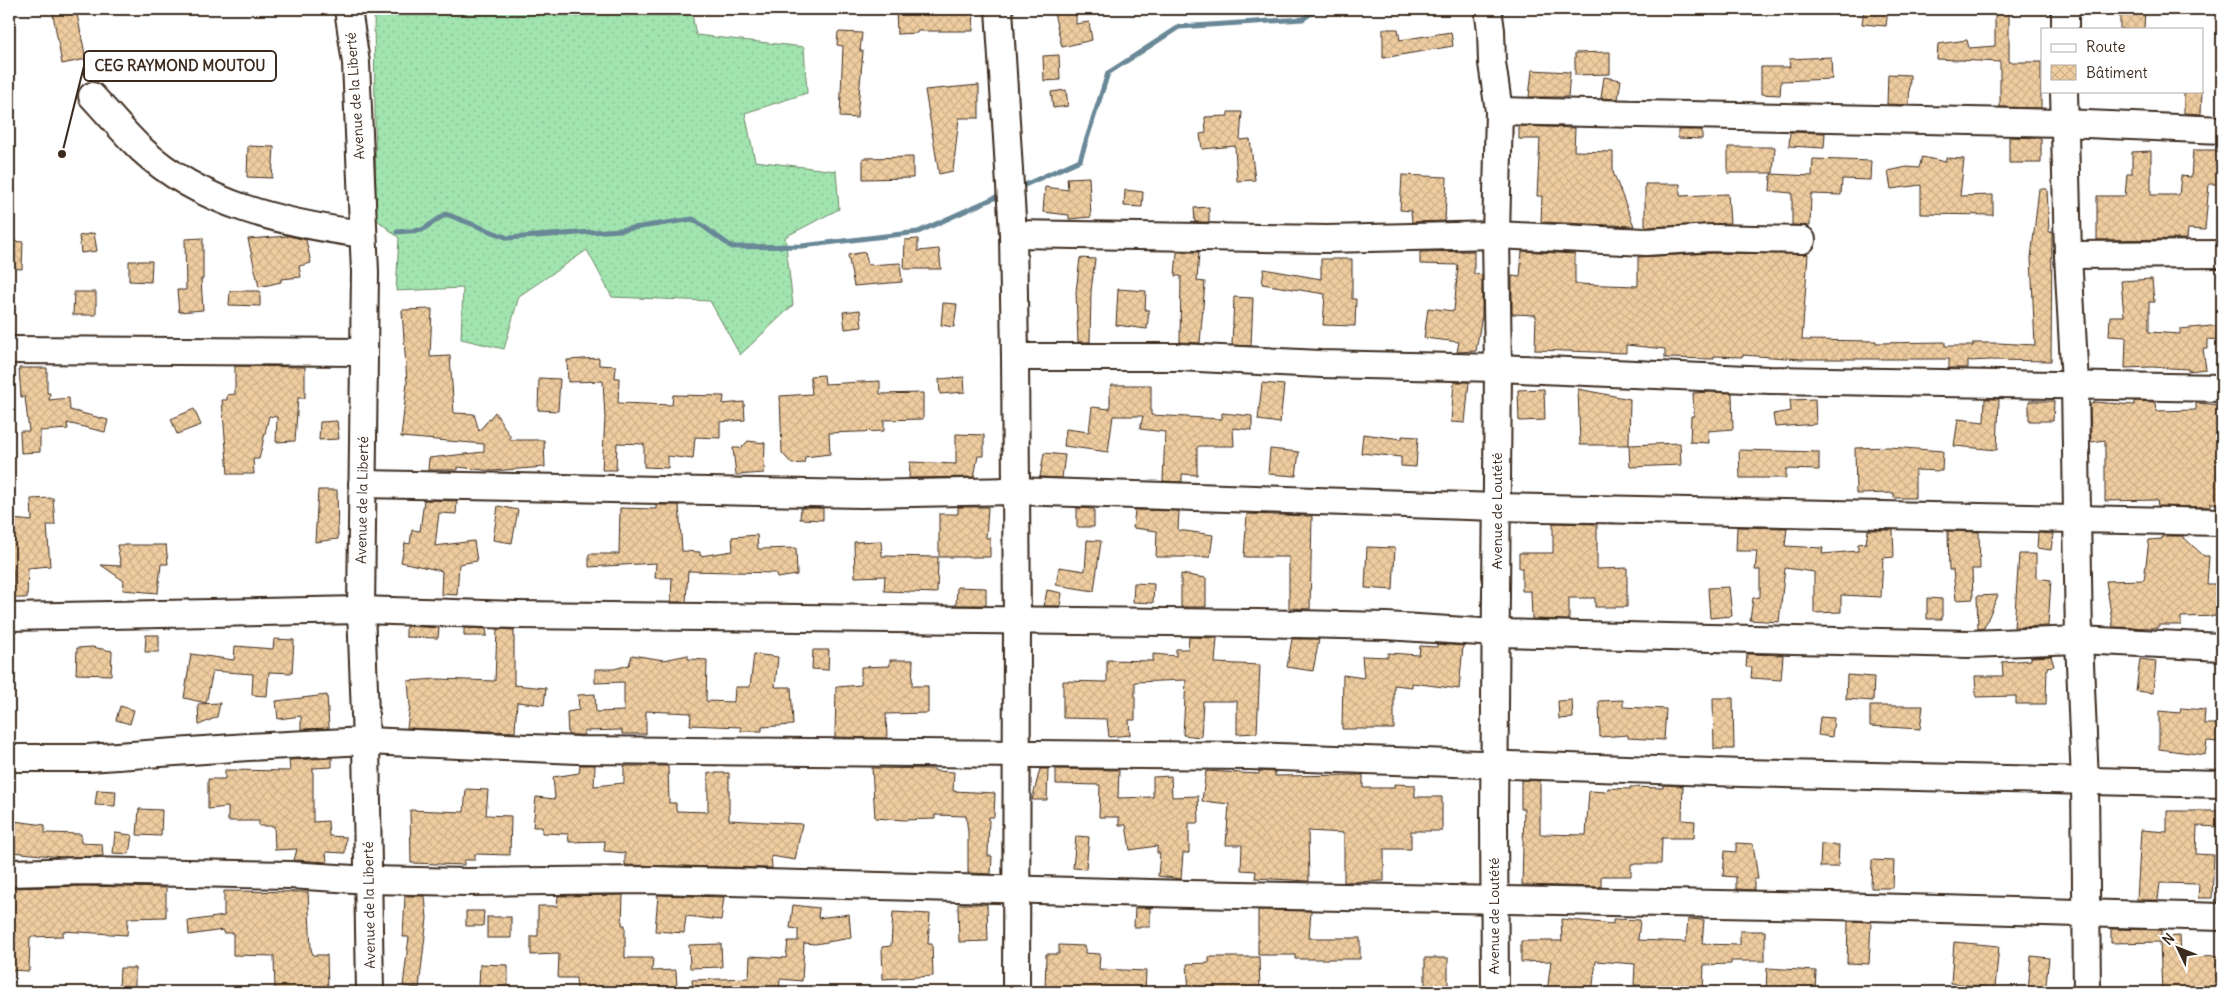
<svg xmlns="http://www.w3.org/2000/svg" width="2231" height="1001" viewBox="0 0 2231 1001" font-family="Delius,sans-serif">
  <defs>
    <pattern id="grass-dots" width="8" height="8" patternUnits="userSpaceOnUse" patternTransform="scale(1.25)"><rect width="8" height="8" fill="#a1e4af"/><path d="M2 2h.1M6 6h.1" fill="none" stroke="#8cc496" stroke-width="1.8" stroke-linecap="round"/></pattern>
    <pattern id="building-cross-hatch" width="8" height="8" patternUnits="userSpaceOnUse" patternTransform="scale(1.25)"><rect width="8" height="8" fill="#efcda0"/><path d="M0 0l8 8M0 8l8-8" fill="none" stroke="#ceb089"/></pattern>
  </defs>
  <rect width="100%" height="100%" fill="#fff"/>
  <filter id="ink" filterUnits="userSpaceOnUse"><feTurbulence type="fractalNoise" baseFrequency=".02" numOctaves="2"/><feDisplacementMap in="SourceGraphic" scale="10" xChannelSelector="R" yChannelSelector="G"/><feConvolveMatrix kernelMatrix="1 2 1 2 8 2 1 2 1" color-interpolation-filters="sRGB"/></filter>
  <g filter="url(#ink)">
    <!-- grass -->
    <path fill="url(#grass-dots)" stroke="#6e8766" d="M374 9H691L696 35 804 47 807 93 745 113 755 161 836 171 839 209 785 237 793 305 740 355 710 301 612 297 587 250 519 296 504 349 461 339 463 288 396 291 399 238 376 219Z"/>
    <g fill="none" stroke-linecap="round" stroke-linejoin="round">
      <!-- stream -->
      <g stroke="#698897" stroke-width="5">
        <path d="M1018 188 1080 160 1108 73 1179 27 1303 19 1317 9"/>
        <path d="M397 232 422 230 446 214 508 238 620 230 693 219 732 247 802 246 918 232 1003 194"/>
      </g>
    </g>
    <!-- building -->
    <g fill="url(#building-cross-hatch)" stroke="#3b2a1e">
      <path d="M52 9H76L86 59 62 64Z"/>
      <path d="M896 9H974L973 31H917V33L897 34Z"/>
      <path d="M1053 9H1076V24L1089 22 1092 40 1062 47Z"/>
      <path d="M1864 9H1888L1886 26 1862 24Z"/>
      <path d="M1995 9H2009V62H2041V108L2000 107V62L1937 59 1938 44 1967 40 1969 48 1995 46Z"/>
      <path d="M2120 9H2145L2144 29H2120Z"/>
      <path d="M1383 29H1398L1400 40 1451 32 1453 46 1383 58Z"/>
      <path d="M838 32 862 33 860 51H863L857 118 840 117 843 46 837 45Z"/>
      <path d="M1610 52V74L1575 75V53Z"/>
      <path d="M1059 55 1060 80 1044 81 1043 56Z"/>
      <path d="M1831 57 1832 79 1781 81 1780 95 1761 94V67H1790L1789 59Z"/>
      <path d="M1532 70 1570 72 1568 97H1529Z"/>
      <path d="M1888 74 1910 75 1909 105 1887 104Z"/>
      <path d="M1604 77 1621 80 1618 99 1601 98Z"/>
      <path d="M979 85V118H959L953 171 939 174 925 90Z"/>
      <path d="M1066 90 1068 106 1053 108 1051 92Z"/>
      <path d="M2184 91H2202L2201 114 2184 113Z"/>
      <path d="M1228 112H1242L1240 140 1250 139 1255 180 1237 181 1235 146 1202 149 1200 134 1206 133 1205 117 1228 116Z"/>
      <path d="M1519 126 1575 128 1574 151 1613 152V172L1634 226 1541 222 1542 196H1537L1540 139H1519Z"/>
      <path d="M1678 130H1702V139L1678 138Z"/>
      <path d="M1790 132 1825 133 1824 148 1789 146Z"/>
      <path d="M2009 137 2041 138V163H2009Z"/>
      <path d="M248 146 274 147 272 178 247 177Z"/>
      <path d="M1728 147H1775L1773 173H1728Z"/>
      <path d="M2193 150H2222V184H2209L2205 230 2188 229 2187 239 2097 240V196H2125L2127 174H2132V152L2151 151V195H2179L2181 176 2191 177Z"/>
      <path d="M913 157V178L863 179V158Z"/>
      <path d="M1922 157 1946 162V158L1964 159 1960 196 1993 195V215L1921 214V185L1891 189 1888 171 1907 167 1919 168Z"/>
      <path d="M1813 159 1871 161 1870 180 1842 179 1841 195 1811 194 1810 226 1792 225V193L1770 191 1771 174 1812 176Z"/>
      <path d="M1402 175 1447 177 1445 221 1412 222 1411 211 1400 210Z"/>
      <path d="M1089 177 1091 217 1069 219V215L1043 212 1045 187 1068 190 1067 178Z"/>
      <path d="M1645 184H1680V196L1728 194 1730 223 1645 227Z"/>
      <path d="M2039 189H2047L2049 232H2052L2051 361 1991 360 1968 361V368H1949V359H1801L1742 355V357L1714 356V359L1665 358V349L1626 345V353L1535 350 1536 315 1512 314V276L1520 277 1522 251 1575 254V284L1638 286V257L1712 253 1808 254 1802 340 1876 341V343L1945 342V346H1973V343H1998L2035 345 2031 258Z"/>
      <path d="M1125 190 1143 192 1142 207 1124 206Z"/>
      <path d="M1209 207V222H1195L1194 208Z"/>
      <path d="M94 233 97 251 81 253 79 236Z"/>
      <path d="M289 236 306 240 311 263 299 266 301 277 281 279V282L259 287 248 239Z"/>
      <path d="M203 238V279H201L203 310 179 312 177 290H186L185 239Z"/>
      <path d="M918 239V251L939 249 941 269H904L905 240Z"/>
      <path d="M9 241 23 242 22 269 9 268Z"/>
      <path d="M1474 251V274L1482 275V315L1476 351 1457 352 1459 342 1424 338 1428 308 1454 311 1458 265 1420 264V252Z"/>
      <path d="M865 252 868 265 900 263 902 282 854 286 848 255Z"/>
      <path d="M1177 252H1199L1197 281 1205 282 1200 343 1180 342 1181 276H1175Z"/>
      <path d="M1080 258 1095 259 1091 291 1090 342H1078L1076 292Z"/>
      <path d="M1321 259H1352V299H1356L1355 326 1323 325 1325 294 1262 284 1264 269 1321 279Z"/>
      <path d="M129 261H152L151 282 129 281Z"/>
      <path d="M2152 279 2154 302H2149V332L2180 334V329L2222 325V340L2208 339V349H2203L2206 369 2188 371V369L2152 367 2125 368 2126 337 2109 336 2110 316H2124L2121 281Z"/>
      <path d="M1118 289 1146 291 1145 310H1149L1147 329 1116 325Z"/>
      <path d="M230 291H260V306L229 305Z"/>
      <path d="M74 292H96V315H73Z"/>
      <path d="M1234 297 1253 298 1251 346 1232 345Z"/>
      <path d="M943 303 957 304 954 327 941 325Z"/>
      <path d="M432 309 430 357 450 356 454 413 474 414 479 431 495 412 510 436V440H544L545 467 492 471 458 467V470H428L429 458 484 452V444L401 437 407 383 402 310Z"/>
      <path d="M860 310 862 327 845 329 843 312Z"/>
      <path d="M599 358V365L616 366 615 378H619L618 403 672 405 673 395 724 396 723 404 744 402 745 420 720 422V438L695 437 693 459 668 456V468L644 467V444L617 443 616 470H602L605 418 603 381 568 382 567 360Z"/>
      <path d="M235 366 305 367V398H298L295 441 276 442 277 417 269 416 259 459H253L254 474H228L222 400H227V395L235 394Z"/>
      <path d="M19 368H47V393H50L49 400 69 398 70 410 108 420 105 432 67 423 68 429 40 431V452L21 453 20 431H29L25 397H21Z"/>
      <path d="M824 375 825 384 880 381V394L923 393V419L884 420V431L829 433 830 454 805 457 804 463 792 464 782 453 780 396 812 394 810 376Z"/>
      <path d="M964 377 965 392 940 394 939 379Z"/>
      <path d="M539 378 560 379 558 411 538 410Z"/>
      <path d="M1454 382H1469L1465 423 1451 422Z"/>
      <path d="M1262 383 1284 385 1280 423 1258 420Z"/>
      <path d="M1112 385H1151V415L1222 419V413L1252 416V430L1233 428 1234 446H1199L1197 448V475L1182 474V482L1163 481 1165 432 1140 429 1143 416H1113L1108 452 1064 446 1066 429 1089 432 1092 407 1110 409V388Z"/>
      <path d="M1544 389 1545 420 1519 421 1518 390Z"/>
      <path d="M1578 389 1630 399 1629 445H1580Z"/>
      <path d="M1711 392 1732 393 1733 429 1708 431 1709 443 1690 442 1691 416H1694L1693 393Z"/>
      <path d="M1815 399 1816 424 1775 427 1773 414 1791 411 1790 400Z"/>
      <path d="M1985 399H1999L1997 450 1954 446 1958 419 1984 422Z"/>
      <path d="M2029 401H2054L2053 421H2029Z"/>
      <path d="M2134 401 2155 402 2156 411 2196 410V403L2222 405V504L2210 503V507L2158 506 2157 500 2105 501V440L2092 442 2091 439 2090 406 2094 402 2134 405Z"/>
      <path d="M194 409 201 425 177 434 171 419Z"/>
      <path d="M337 421 339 439 319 440 320 422Z"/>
      <path d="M956 434 984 435V456H978L974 477 909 478 910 462 956 464Z"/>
      <path d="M1363 434 1402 439V436L1418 437 1416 467 1401 466V457L1361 453Z"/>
      <path d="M748 441 765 443 764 473 736 475 733 448H741Z"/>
      <path d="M1680 443 1681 465 1630 467 1629 445Z"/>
      <path d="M1890 447 1943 451 1942 471 1915 470V498H1894V493L1856 494 1855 448Z"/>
      <path d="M1270 449 1299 452 1296 476 1268 474Z"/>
      <path d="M1739 450 1819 452V470L1786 469V478H1740Z"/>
      <path d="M1044 453 1065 455 1062 478 1040 477Z"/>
      <path d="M318 490H337L338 539 315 542Z"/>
      <path d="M53 498 55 525H47L50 566 28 568 27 598H13V569L9 570 12 519 32 521 31 499Z"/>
      <path d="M424 500 457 501 456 514 439 513 435 546 474 541 477 561 459 564 457 595 441 594 442 571 401 562 405 543 410 544 412 530 420 531Z"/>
      <path d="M656 505H679L682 551 700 552V556L733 551 732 537 757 535 758 549 796 548 797 575 777 578 776 573 688 571 686 602H671L672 578H655L656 563 589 567V554H619L620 508 656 509Z"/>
      <path d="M498 506 518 510 512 543 493 540Z"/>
      <path d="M958 507H988L986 538H990V557H939V514H958Z"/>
      <path d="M801 508H823V520L800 519Z"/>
      <path d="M1077 508 1094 509V527H1077Z"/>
      <path d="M1135 510 1179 511 1178 530 1213 535 1210 557H1156L1157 531 1133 528Z"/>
      <path d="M1247 514 1312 516 1310 609 1289 608V557H1244Z"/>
      <path d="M1553 523 1597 524V569L1627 568V607H1595V598H1569V620L1532 619 1531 591H1522V568H1519V553H1553Z"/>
      <path d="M1737 527 1787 528 1785 546 1823 548 1822 554 1858 551V544L1866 543 1868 530H1893L1894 557 1883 558 1881 597 1841 595V612L1814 613V572L1785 568 1779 622 1750 620 1753 598 1760 597V570H1755L1757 551H1736Z"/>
      <path d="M1948 531 1979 532 1980 569H1972L1973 599 1956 600 1953 570H1949Z"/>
      <path d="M2038 533 2053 534 2051 550 2037 548Z"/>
      <path d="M2162 536H2182L2204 556H2209L2207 584H2215L2216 589H2222V616L2181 617V625H2158V628L2113 627 2106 581 2144 580 2149 540 2162 539Z"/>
      <path d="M1087 540 1101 541 1094 591 1056 585 1059 567 1085 571Z"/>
      <path d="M881 541 882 556 938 557 937 593 884 591 885 576 855 577 854 542Z"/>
      <path d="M117 545H166L168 564H161L158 593 123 590 124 581 101 565 121 566Z"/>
      <path d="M1367 547 1395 548 1393 590 1365 588Z"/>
      <path d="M2019 554H2036V578L2051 580 2048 626 2014 627Z"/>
      <path d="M1181 574 1206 578V607H1181Z"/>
      <path d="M1134 583 1154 584 1153 603 1133 602Z"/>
      <path d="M957 587 986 588V605H956Z"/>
      <path d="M1729 587 1732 616 1710 618 1708 588Z"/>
      <path d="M1047 590 1062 593 1060 606H1044Z"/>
      <path d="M1998 595 1984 628 1978 629 1977 596Z"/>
      <path d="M1927 598 1942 599V619H1927Z"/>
      <path d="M406 626 439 628 438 638 406 637Z"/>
      <path d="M464 628 486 629 487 636H464Z"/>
      <path d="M497 629 514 630V685L546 688 544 705 517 702 515 732 407 728 410 706 408 681 437 679 495 681Z"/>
      <path d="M146 635H159V652H145Z"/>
      <path d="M1189 637 1217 638 1215 663 1260 665 1257 733 1237 734V701H1203L1201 737 1183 735 1186 680 1135 682V720H1129L1130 735 1109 737 1107 719 1063 718V681L1107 682V660L1153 661V654L1176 656V649H1188Z"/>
      <path d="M274 639 294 640 292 673 269 672 267 696 252 695 253 674 213 671 206 703 184 698 191 654 234 660 235 646 273 649Z"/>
      <path d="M1292 639H1319L1313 671 1287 667Z"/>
      <path d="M1437 644 1463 646 1459 689 1412 683V687L1394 685V729H1342L1343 675 1364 678 1362 656 1388 657V653L1419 655 1420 646 1437 647Z"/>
      <path d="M92 647 112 651 111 675 76 674 77 648Z"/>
      <path d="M813 650H829L828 670 812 669Z"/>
      <path d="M754 654 778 657 775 687H791L793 725 762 727V731H741V727L690 725 691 713 646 711V734H622V730L584 731V735H568L567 712 579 710 578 695 595 694 596 712 624 711V682L595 683V669H614L629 665 632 655 664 660 688 655V659L707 660 706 701 734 702 735 687H750Z"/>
      <path d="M1747 654 1783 655 1781 680 1751 678 1752 667H1746Z"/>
      <path d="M2051 656 2054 666 2047 667 2046 704H2016V696L1976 697 1975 676H2003L2002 662 2031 660V657Z"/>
      <path d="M2140 659 2156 661 2153 693 2136 691Z"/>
      <path d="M890 660H913L912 686H928V713L886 714 887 738 835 737 836 687 861 685V667L890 666Z"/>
      <path d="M1847 675 1874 677 1873 701 1846 699Z"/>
      <path d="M327 695 329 728 301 729V716L278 719 276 701Z"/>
      <path d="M1713 698H1733L1734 749H1714Z"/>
      <path d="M1572 700 1573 718 1559 719 1558 701Z"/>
      <path d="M1623 700V707L1666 709 1664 740 1628 738V735L1600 737 1599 701Z"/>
      <path d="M220 703 217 717 199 725 198 704Z"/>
      <path d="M120 706 134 710 130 724 116 720Z"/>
      <path d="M1870 706H1923L1920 729 1870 726Z"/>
      <path d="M2181 708 2205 710 2204 724H2221V742L2207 741 2205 755 2159 749V711L2180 713Z"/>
      <path d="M1820 717 1834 718 1832 737 1818 735Z"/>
      <path d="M332 758V767L313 768V822L328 821 329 836 346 837 345 853 326 852 327 862 294 860 297 849 275 850 274 826H259V821H228V807L208 809V779H225V770L290 771 289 760Z"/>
      <path d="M580 765H595L594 786 624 783V766H668L669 803H676V811L708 812V773H729V820L802 824 795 860 771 856 772 868 625 865V853L604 851 605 841 569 842 568 834 542 833V827H533L536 797 555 799 553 777 579 773Z"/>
      <path d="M872 768 934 769 935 771 954 772 953 791 995 793 994 817H989L988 856H992L991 874 968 873V832L966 816 935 815V819L904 820 875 818Z"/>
      <path d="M1040 769H1048L1047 800H1032Z"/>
      <path d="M1056 769 1119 770 1118 798 1153 797V777L1171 776 1172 797 1198 796 1199 823H1189V853H1183L1181 879 1158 876 1160 853H1157V846L1130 850 1126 825H1119V817H1099L1100 785 1056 784Z"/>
      <path d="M1206 771 1259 774V771L1275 772V776L1363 775V788H1394V784L1415 785V797H1442V831H1411V849H1384V881L1344 882V833L1308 831 1309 881 1255 878 1256 871 1241 870 1242 845H1226L1229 804 1202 801Z"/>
      <path d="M1521 780 1540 781V834L1586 835 1589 791 1607 792 1608 788 1630 789V787L1663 788V785L1683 786 1682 820 1695 821 1694 838H1662L1661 864H1631V876H1601V887L1522 885 1524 809H1521Z"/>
      <path d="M466 789 488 790 486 815 511 816 510 855 475 854V860H464V865L411 863 410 810 464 812Z"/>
      <path d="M97 790 116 791 115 806 95 805Z"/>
      <path d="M139 809 162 810 161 836 137 835Z"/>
      <path d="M2167 811H2222V827L2197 826 2196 854 2214 855 2212 898H2198L2199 884 2160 883 2158 900H2137L2141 830 2167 832Z"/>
      <path d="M14 821 45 825V833L81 834V843L102 844 103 856 61 857 12 852Z"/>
      <path d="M115 833 132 835 129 854 113 853Z"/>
      <path d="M1076 836 1089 837 1086 869 1073 868Z"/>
      <path d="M1736 843 1753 844 1758 879H1754V890L1736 889V877L1723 876 1725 851 1736 852Z"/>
      <path d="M1821 844 1839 845 1838 867H1820Z"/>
      <path d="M1872 860 1894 861 1893 888H1871Z"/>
      <path d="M85 886 166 888V917L128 918 127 935 63 931V936L30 937 29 971 9 970 11 888Z"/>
      <path d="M224 891 308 892 311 949 313 955H327L328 991H275L274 956 233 955V933H223V930L189 935 188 921 224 916Z"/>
      <path d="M623 895 622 925H625V958H653L652 971 676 970 677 988 633 992H577L576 978H558L559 954 531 955V936H538V906H557L558 896Z"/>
      <path d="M658 895 724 897 721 920 686 916 684 933 655 931Z"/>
      <path d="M405 896H425L427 918 419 988 403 986 409 937H403Z"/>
      <path d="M958 904H987L988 941 959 942Z"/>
      <path d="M793 905 819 908 818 918 849 914 851 938 815 944 804 943 802 981 780 979 779 992H693L692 980 749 978 750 956 786 958 788 941H798V929L790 928Z"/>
      <path d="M1135 908H1150V927H1134Z"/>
      <path d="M1258 910 1311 911 1309 938H1360V959H1295V955H1258Z"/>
      <path d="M466 911H484L483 926H466Z"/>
      <path d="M893 912 930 914 928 944H932L933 976 883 979 882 947 891 946Z"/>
      <rect x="487" y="917" width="24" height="21"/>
      <path d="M1561 919 1613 924V919L1640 920 1638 940 1686 942 1688 919 1704 920 1702 944 1740 945V931H1765V961H1731V964L1704 965 1703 992H1675L1676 987 1634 985 1635 964 1596 961 1592 992H1547L1551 961 1521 962V941H1562Z"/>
      <path d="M1848 921 1871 922 1869 964 1847 963Z"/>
      <path d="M2111 929 2161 930V937L2180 936 2181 955 2222 956 2221 992H2162L2160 942 2111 943Z"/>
      <path d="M1954 942 1999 946 1995 988 1951 983Z"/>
      <path d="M721 944 722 967 690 968 689 945Z"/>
      <path d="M1059 945 1085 946V953L1100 954 1099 969 1146 971 1145 992H1045L1046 954H1059Z"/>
      <path d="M2031 956 2049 958 2045 992H2028Z"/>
      <path d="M1209 957H1259L1260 992H1189L1187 964 1209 963Z"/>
      <rect x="1425" y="958" width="23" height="34"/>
      <path d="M480 964 508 965V987H479Z"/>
      <path d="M120 968H135V988L119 987Z"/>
      <path d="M1767 968 1816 971 1815 992H1766Z"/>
    </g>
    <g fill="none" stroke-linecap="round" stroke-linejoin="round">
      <!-- minor casing -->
      <g stroke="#3b2a1e" stroke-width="30">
        <g id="minor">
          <path d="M348 9 356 63 365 272 361 610 366 741 370 992"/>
          <path d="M999 9 1013 234 1015 357 1017 621 1016 992"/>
          <path d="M1488 9 1491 30 1492 63 1499 111 1496 235 1498 368 1494 816 1495 992"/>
          <path d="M2065 29V9"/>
          <path d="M2064 91 2068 255 2075 384 2079 640 2085 781 2087 992"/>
          <path d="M92 96C108 113 124 133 141 149 201 205 284 223 362 234"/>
          <path d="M1499 111 2064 123 2222 130"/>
          <path d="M1013 234 1327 239 1496 235 1646 242 1712 238 1802 240"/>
          <path d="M2068 255 2222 254"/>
          <path d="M9 350 364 352"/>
          <path d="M1015 357H1179L1321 364 1498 368 1770 380 2222 388"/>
          <path d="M362 484 861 494 1015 491 1497 507 2222 522"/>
          <path d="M9 617 361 610 517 615 1257 623 1386 626 1497 633 1969 644 2079 640 2222 647"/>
          <path d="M9 758H88L248 747 366 741 578 750 1249 756 1742 773 2222 784"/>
          <path d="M9 873 85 871 290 875 369 880 467 882 651 880 1188 894 1832 906 2222 917"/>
        </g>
      </g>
      <!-- minor -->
      <use href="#minor" stroke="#fff" stroke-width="26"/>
    </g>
  </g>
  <g text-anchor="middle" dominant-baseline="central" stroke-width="4.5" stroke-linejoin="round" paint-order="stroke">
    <!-- street labels -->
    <g font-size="14" fill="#3b2a1e" stroke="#fff">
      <text transform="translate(355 96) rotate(-94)">Avenue de la Liberté</text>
      <text transform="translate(362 500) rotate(-89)">Avenue de la Liberté</text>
      <text transform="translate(1497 511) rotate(-90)">Avenue de Loutété</text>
      <text transform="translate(369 905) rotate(-91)">Avenue de la Liberté</text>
      <text transform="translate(1494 916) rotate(-90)">Avenue de Loutété</text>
    </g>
  </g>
  <!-- callouts -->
  <path fill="none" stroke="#3b2a1e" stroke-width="2" d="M62 154L84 66"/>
  <circle fill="#3b2a1e" stroke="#fff" stroke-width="2" cx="62" cy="154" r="5"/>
  <rect fill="#fff" stroke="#3b2a1e" stroke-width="2" x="84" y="51" width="192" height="30" rx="5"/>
  <g font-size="15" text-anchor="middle" font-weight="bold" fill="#3b2a1e">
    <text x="180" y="71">CEG RAYMOND MOUTOU</text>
  </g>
  <!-- margin -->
  <rect width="2231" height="1001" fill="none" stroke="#fff" stroke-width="30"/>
  <rect x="15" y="15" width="2201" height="971" fill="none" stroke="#3b2a1e" stroke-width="2" filter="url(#ink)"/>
  <!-- legend -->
  <rect x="2041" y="28" width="162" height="65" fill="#ffffff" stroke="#b1aaa5"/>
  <rect x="2051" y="44" width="25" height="8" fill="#ffffff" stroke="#b1aaa5"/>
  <text x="2086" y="52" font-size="15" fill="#3b2a1e">Route</text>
  <rect x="2051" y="65" width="25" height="15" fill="url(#building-cross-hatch)" stroke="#b1aaa5"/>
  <text x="2086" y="78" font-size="15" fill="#3b2a1e">Bâtiment</text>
  <!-- north arrow -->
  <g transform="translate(2178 948) rotate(313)" stroke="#ffffff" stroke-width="4" paint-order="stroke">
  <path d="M0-4L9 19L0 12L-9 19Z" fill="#3b2a1e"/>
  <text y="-8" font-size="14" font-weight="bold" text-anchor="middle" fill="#3b2a1e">N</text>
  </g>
</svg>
